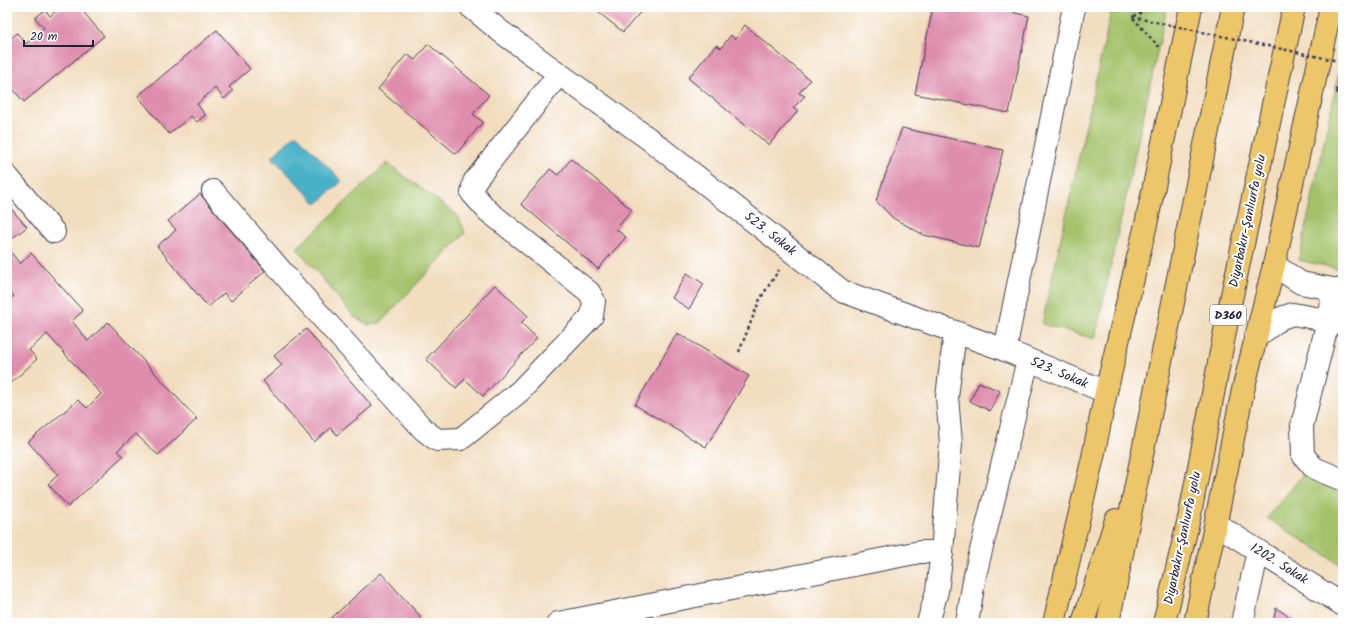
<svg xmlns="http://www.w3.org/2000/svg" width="1350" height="630" viewBox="0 0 1350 630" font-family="Kalam,sans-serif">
  <rect width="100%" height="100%" fill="#fff"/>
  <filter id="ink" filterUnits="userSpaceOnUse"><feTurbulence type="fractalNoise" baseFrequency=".025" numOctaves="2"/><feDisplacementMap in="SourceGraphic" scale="8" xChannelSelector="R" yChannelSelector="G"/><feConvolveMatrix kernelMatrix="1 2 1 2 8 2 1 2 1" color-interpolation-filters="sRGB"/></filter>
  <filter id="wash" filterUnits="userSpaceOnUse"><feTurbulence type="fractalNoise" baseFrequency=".012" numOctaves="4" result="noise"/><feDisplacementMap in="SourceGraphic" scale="16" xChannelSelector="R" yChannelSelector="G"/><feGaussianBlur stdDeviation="0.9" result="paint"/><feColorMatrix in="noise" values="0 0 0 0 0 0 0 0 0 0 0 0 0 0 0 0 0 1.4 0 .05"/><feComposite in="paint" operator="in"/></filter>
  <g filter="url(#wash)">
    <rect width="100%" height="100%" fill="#f2ddbf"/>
    <!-- green -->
    <g fill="#a4c26a" stroke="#637252">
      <path d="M1112 7H1167L1095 339 1042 324Z"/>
      <path d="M1343 52V270L1299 260Z"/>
      <path d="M387 163 456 214 462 224 465 233 380 323 369 325 354 317 297 248Z"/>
      <path d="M1305 472 1324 485 1343 490V566L1267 518Z"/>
    </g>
    <!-- water -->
    <path fill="#48b1c7" stroke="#356a81" d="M296 134 342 181 317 204 272 157Z"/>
    <g id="blocks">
      <!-- building -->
      <g fill="#de8dac">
        <path d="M61 7H79L104 36 24 102 7 82V49L12 45 8 41 17 33 26 44 44 28 35 18 45 10 50 16Z"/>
        <path d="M592 7H645L623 32Z"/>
        <path d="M933 7H987L1029 16 1009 113 915 94Z"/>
        <path d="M745 25 810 80 799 93 805 96 793 108 798 111 769 145 688 78 716 45 721 48 731 35 735 39Z"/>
        <path d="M217 30 250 69 229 87 233 91 224 99 215 88 197 104 205 115 197 122 191 116 169 134 138 96Z"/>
        <path d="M428 44 489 95 473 114 483 122 456 154 378 89 407 54 415 60Z"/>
        <path d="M902 128 1003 150 979 248 924 235 893 218 876 201Z"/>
        <path d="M571 159 632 210 616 229 626 237 598 269 521 204 550 169 558 175Z"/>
        <path d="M200 194 265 271 231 301 224 293 208 307 157 246 176 230 168 221Z"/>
        <path d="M7 204 27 227 7 242Z"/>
        <path d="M7 247 20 264 31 253 83 311 72 321 88 341 108 322 197 419 158 455 136 434 117 451 123 456 68 507 48 484 58 475 28 442 78 400 87 408 101 394 47 334 29 350 37 359 7 387V302L14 296 7 289Z"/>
        <path d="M687 273 704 284 689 309 672 298Z"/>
        <path d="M495 285 528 316 521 323 537 338 483 396 465 379 456 388 426 359Z"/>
        <path d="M306 329 372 406 337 435 331 428 314 442 263 381 282 365 274 356Z"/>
        <path d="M677 333 749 376 706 447 635 405Z"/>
        <path d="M979 382 1000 391 990 411 970 401Z"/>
        <path d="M381 573 421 617 414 623H326Z"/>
        <path d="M1276 608 1299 623H1273Z"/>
      </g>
    </g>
  </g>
  <g filter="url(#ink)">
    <use href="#blocks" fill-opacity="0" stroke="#413e4f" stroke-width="1"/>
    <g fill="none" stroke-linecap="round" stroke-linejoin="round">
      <!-- minor casing -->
      <g stroke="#413e4f" stroke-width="24">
        <g id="minor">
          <path d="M471 7 500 31 649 139 842 291 1005 350 1106 392"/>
          <path d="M7 176 54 232"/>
          <path d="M213 191 300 293 424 430 437 440 461 439 520 391 592 316 594 301 589 292 488 211 472 193 474 182 559 74"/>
          <path d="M1274 265 1301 283 1343 291"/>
          <path d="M1333 289 1328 321 1302 426 1303 455 1314 468 1343 480"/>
          <path d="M1255 338 1281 318 1293 314 1342 323"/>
          <path d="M1005 350 1074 7"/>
          <path d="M1216 524 1343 605"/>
          <path d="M558 623 920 552H942"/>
          <path d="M928 623 937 591 942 552 951 443 947 397 955 332"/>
          <path d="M967 623 975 575 1028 360"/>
          <path d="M1242 623 1258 551"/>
        </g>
      </g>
      <!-- highway casing -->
      <g stroke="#413e4f" stroke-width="24">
        <g id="highway">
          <path d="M1054 623 1093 457 1106 392 1147 220 1191 7"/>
          <path d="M1083 623 1116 520"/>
          <path d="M1108 623 1233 7"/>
          <path d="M1164 623 1190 514 1231 300 1294 7"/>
          <path d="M1195 623 1243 390 1274 265 1331 7"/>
        </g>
      </g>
      <!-- path -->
      <g stroke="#413e4f" stroke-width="2.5" stroke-dasharray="3 3" stroke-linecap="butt">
        <path d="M1152 7 1132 17 1159 47"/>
        <path d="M1336 90 1343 87"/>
        <path d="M1336 92 1343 94"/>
        <path d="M739 352 760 299 779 270"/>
      </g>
      <!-- minor -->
      <use href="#minor" stroke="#fff" stroke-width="22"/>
      <!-- highway -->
      <use href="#highway" stroke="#ecc669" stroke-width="22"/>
      <!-- path-bridge -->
      <path stroke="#413e4f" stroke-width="2.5" stroke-dasharray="3 3" stroke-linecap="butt" d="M1132 17 1343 62"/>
    </g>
  </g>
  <g text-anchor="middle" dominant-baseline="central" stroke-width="4" stroke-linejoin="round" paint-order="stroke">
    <!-- shield labels -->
    <rect fill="#fff" stroke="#646476" stroke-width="1" x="1210" y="305" width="36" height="20" rx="3"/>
    <g font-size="12" font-weight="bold" fill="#22223b">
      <text x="1228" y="315">D360</text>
    </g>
    <!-- street labels -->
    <g font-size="13" fill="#22223b" stroke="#fff">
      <text transform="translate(1248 221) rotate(-78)">Diyarbakır-Şanlıurfa yolu</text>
      <text transform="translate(770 234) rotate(38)">523. Sokak</text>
      <text transform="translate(1059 373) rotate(23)">523. Sokak</text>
      <text transform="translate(1183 538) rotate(-78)">Diyarbakır-Şanlıurfa yolu</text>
      <text transform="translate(1279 564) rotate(32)">1202. Sokak</text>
    </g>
  </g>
  <!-- margin -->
  <rect width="1350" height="630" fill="none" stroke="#fff" stroke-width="24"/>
  <!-- scale -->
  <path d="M24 40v6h69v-6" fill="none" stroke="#22223b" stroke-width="2"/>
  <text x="30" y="40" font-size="12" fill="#22223b" stroke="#ffffff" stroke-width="3" paint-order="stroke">20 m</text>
</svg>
